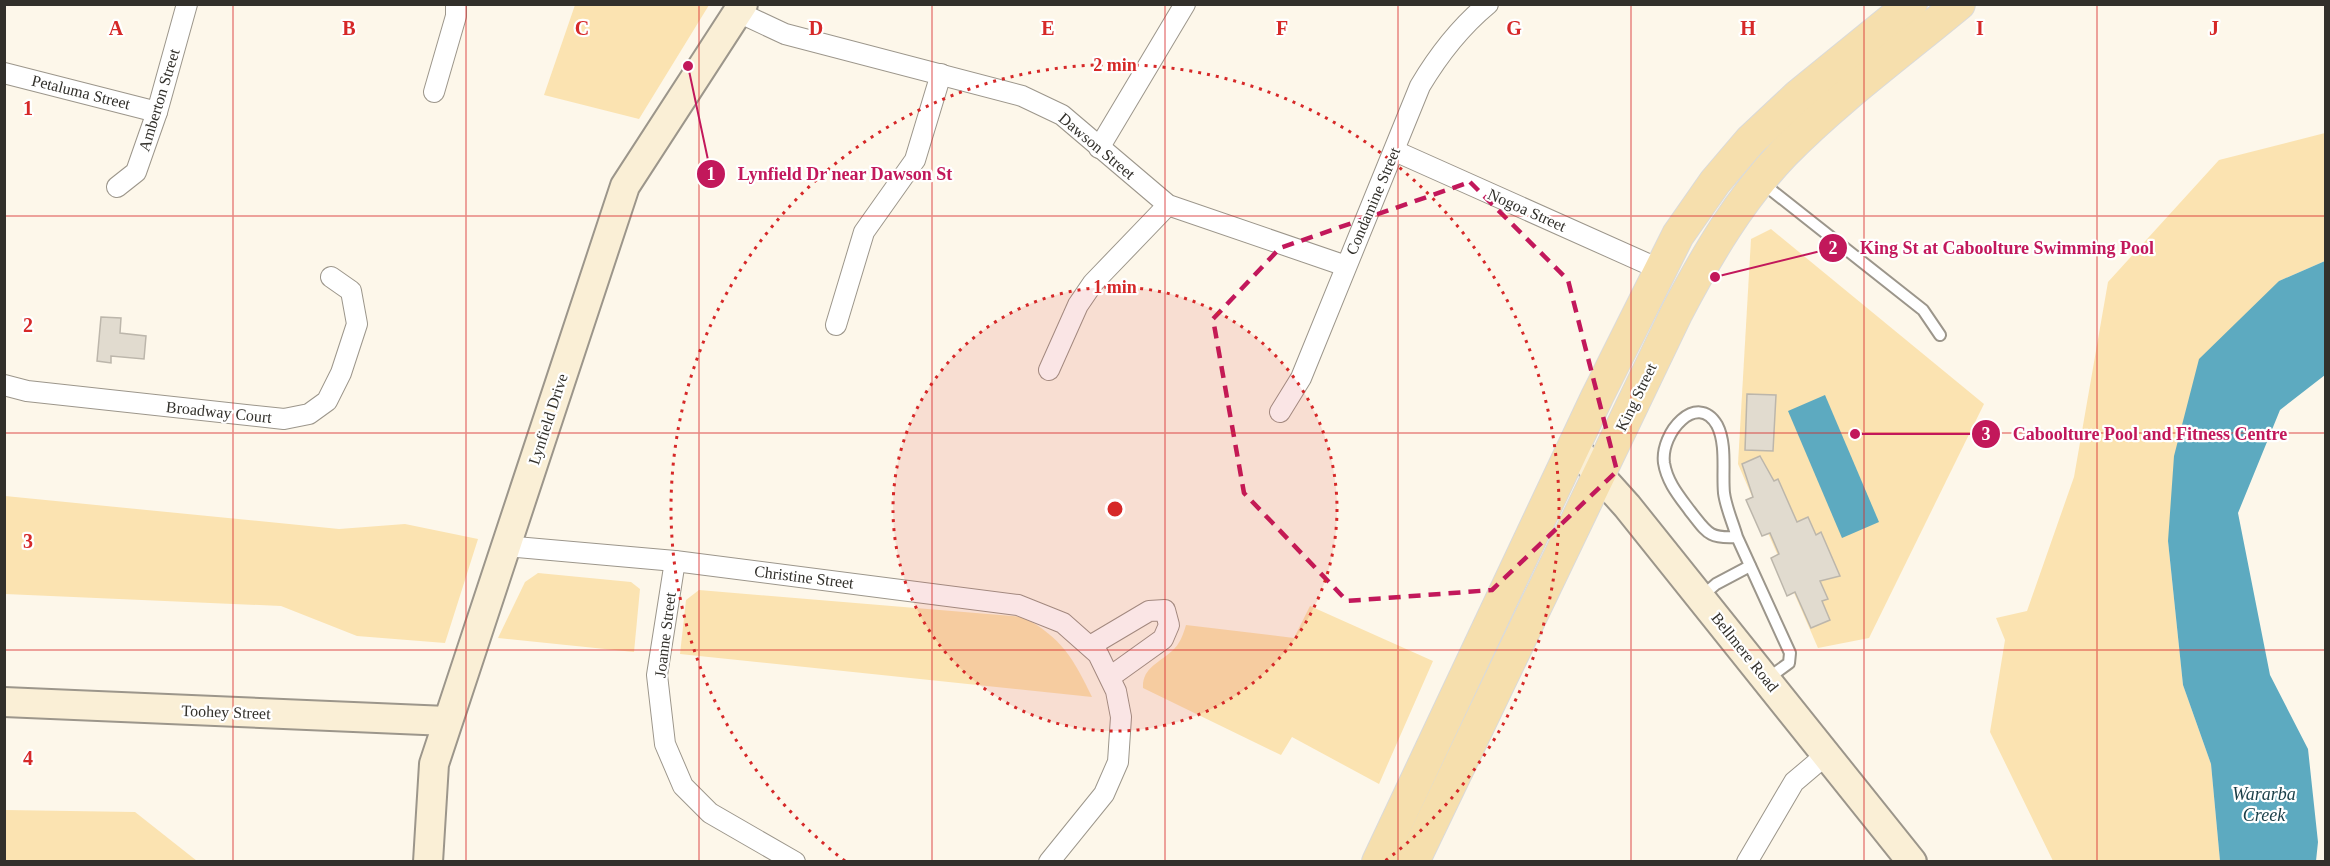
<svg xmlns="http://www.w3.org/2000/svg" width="2330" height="866" viewBox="0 0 2330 866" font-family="'Times New Roman',serif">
  <rect width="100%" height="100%" fill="#fdf7ea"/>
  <!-- green -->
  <g fill="#fbe3b1">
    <path d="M575 5V4L709 5 639 119 544 95Z"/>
    <path d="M2325 133V261L2279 281 2168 541 2183 685 2211 764 2220 861H2053L1990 732 2005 640 1996 618 2027 611 2074 477 2108 282 2219 160Z"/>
    <path d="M1771 229 1984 404 1869 638 1818 648 1738 464 1751 239Z"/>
    <path d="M5 496 339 529 405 524 478 539 445 643 357 636 281 606 5 594Z"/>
    <path d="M538 573 631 582 640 589 634 652 498 638 525 582Z"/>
    <path d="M699 590 1023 617C1062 638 1073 658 1092 697L680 654 686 600Z"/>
    <path d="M1310 606 1433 661 1379 784 1292 737 1281 755 1143 688C1142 668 1159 663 1172 651 1180 644 1183 635 1186 625L1294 638Z"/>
    <path d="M5 810 135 812 197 861H5Z"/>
  </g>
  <!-- water -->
  <g fill="#5daac0">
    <path d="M2325 261V375L2280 410 2238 513 2270 675 2308 749 2318 842 2316 861H2220L2211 764 2183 685 2168 541 2174 456 2199 359 2279 281Z"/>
    <path d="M1825 395 1879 522 1842 538 1788 411Z"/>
  </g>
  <!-- building -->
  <g fill="#e1dbcf" stroke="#bcb6ab" stroke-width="1.5">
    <path d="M101 317 121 318 120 333 146 336 144 359 111 356V363L97 361Z"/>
    <path d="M1747 394 1776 395 1773 451 1745 450Z"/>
    <path d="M1760 456 1774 481 1778 479 1797 522 1808 517 1816 535 1821 532 1840 576 1820 581 1828 599 1822 601 1830 620 1811 628 1795 592 1787 596 1771 558 1779 554 1770 533 1762 536 1746 500 1753 497 1742 464Z"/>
  </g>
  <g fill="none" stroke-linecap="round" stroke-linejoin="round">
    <!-- lane casing -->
    <g stroke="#9c968b" stroke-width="14">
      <g id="lane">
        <path d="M1761 182 1923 310 1940 335"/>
        <path d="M1737 537C1733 523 1726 508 1724 493 1722 472 1727 444 1717 425 1697 391 1660 433 1664 463 1667 482 1679 496 1690 511 1707 532 1708 539 1737 537L1790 653 1789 663 1767 679"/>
        <path d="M1701 597 1716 584 1750 566"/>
      </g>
    </g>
    <!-- street casing -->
    <g stroke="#9c968b" stroke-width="22">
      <g id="street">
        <path d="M738 12 785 34 1022 96 1062 115 1168 205 1346 266"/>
        <path d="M4 73 157 112"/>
        <path d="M434 92 456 16V4"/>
        <path d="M1099 148 1185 4"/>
        <path d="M1395 151 1659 269"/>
        <path d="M117 187 136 172 157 112 187 4"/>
        <path d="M836 325 864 232 915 160 941 74"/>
        <path d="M1049 370 1078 305 1093 283 1168 205"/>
        <path d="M4 385 27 391 284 419 309 414 327 401 341 373 357 324 351 291 331 277"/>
        <path d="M1280 412 1301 378 1420 86C1439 54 1459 28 1488 4"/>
        <path d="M506 546 675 561 1018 605 1063 623 1098 654 1116 691 1121 717 1118 762 1104 794 1049 862"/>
        <path d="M675 561 657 675 665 744 683 786 710 813 795 862"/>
        <path d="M1090 646 1149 611 1165 610 1169 625 1163 639 1110 677"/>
        <path d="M1747 862 1794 782 1827 754"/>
      </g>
    </g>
    <!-- secondary casing -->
    <g stroke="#9c968b" stroke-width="32">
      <g id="secondary">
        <path d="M1574 447 1627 506 1912 862"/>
        <path d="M4 702 447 721"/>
        <path d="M428 862 434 764 625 186 743 4"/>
      </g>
    </g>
    <!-- primary casing -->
    <g stroke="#dadad9" stroke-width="34">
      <g id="primary">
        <path d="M1378 862 1597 397 1678 235 1715 182 1750 141 1798 96 1911 4"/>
        <path d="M1413 862 1677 312C1707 255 1739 200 1784 153 1837 99 1900 53 1959 4"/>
      </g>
    </g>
    <!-- lane -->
    <use href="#lane" stroke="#fff" stroke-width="10"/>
    <!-- street -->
    <use href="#street" stroke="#fff" stroke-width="20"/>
    <!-- secondary -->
    <use href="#secondary" stroke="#faefd6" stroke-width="28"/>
    <!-- primary -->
    <use href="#primary" stroke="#f6dfad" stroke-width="32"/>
  </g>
  <!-- marked area -->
  <path fill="none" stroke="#c2185b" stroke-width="4.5" stroke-dasharray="12 8" stroke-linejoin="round" d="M1470 182 1568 280 1617 471 1492 590 1347 601 1244 493 1213 319 1280 248Z"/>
  <!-- grid -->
  <path fill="none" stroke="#d62828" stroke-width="1.5" stroke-opacity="0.55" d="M233 4V862M466 4V862M699 4V862M932 4V862M1165 4V862M1398 4V862M1631 4V862M1864 4V862M2097 4V862M4 216H2326M4 433H2326M4 650H2326"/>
  <!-- distance rings -->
  <circle cx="1115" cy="509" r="222" fill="#d62828" fill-opacity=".12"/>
  <g fill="none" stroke="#d62828" stroke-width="3" stroke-dasharray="3 6">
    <circle cx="1115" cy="509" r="222"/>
    <path d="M845 861A444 444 0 1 1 1385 861"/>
  </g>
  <g text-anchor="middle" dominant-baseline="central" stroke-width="4.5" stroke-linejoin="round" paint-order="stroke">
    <!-- street labels -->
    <g font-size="16" fill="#32302b" stroke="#fff">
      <text transform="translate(81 92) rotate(14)">Petaluma Street</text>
      <text transform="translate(159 100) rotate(-73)">Amberton Street</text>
      <text transform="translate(1097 146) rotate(40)">Dawson Street</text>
      <text transform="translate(1373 201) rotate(-67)">Condamine Street</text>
      <text transform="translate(1527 210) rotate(24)">Nogoa Street</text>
      <text transform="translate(1636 397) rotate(-64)">King Street</text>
      <text transform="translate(219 412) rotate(6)">Broadway Court</text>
      <text transform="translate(548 419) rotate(-72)">Lynfield Drive</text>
      <text transform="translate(804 577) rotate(7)">Christine Street</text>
      <text transform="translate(665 635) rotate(-83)">Joanne Street</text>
      <text transform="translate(1745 652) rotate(51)">Bellmere Road</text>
      <text transform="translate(226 712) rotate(2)">Toohey Street</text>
    </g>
    <!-- water labels -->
    <g font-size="18" font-style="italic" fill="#183d47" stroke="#fff">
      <text x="2264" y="794">Wararba<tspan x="2264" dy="21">Creek</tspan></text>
    </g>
  </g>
  <g font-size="20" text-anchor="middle" font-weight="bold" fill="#d62828" stroke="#fff" stroke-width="4.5" stroke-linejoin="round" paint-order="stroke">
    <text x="116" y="35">A</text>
    <text x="349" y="35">B</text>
    <text x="582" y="35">C</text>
    <text x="816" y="35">D</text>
    <text x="1048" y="35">E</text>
    <text x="1282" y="35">F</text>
    <text x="1514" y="35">G</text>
    <text x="1748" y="35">H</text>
    <text x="1980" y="35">I</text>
    <text x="2214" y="35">J</text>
    <text x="28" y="115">1</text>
    <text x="28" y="332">2</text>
    <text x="28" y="548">3</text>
    <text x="28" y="765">4</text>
  </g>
  <circle cx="1115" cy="509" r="9" fill="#d62828" stroke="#fff" stroke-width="3"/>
  <g font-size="18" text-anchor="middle" font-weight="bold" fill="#d62828" stroke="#fff" stroke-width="4.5" stroke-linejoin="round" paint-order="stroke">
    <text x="1115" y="71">2 min</text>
    <text x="1115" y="293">1 min</text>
  </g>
  <!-- callouts -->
  <path fill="none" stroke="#c2185b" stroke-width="2" d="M688 66L711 174M1715 277L1833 248M1855 434L1986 434"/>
  <g fill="#c2185b" stroke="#fff" stroke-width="2">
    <circle cx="688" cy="66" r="6"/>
    <circle cx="1715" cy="277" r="6"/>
    <circle cx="1855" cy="434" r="6"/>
    <circle cx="711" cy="174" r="15"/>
    <circle cx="1833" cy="248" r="15"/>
    <circle cx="1986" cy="434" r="15"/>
  </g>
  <g font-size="18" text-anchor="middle" font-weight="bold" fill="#fff">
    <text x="711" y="180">1</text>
    <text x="1833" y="254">2</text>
    <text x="1986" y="440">3</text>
  </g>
  <g font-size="18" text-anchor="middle" font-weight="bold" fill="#c2185b" stroke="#fff" stroke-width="4.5" stroke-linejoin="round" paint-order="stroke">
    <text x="845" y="180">Lynfield Dr near Dawson St</text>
    <text x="2007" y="254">King St at Caboolture Swimming Pool</text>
    <text x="2150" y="440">Caboolture Pool and Fitness Centre</text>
  </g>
  <!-- border -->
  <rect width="2330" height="866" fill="none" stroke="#32302b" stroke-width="12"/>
</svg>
